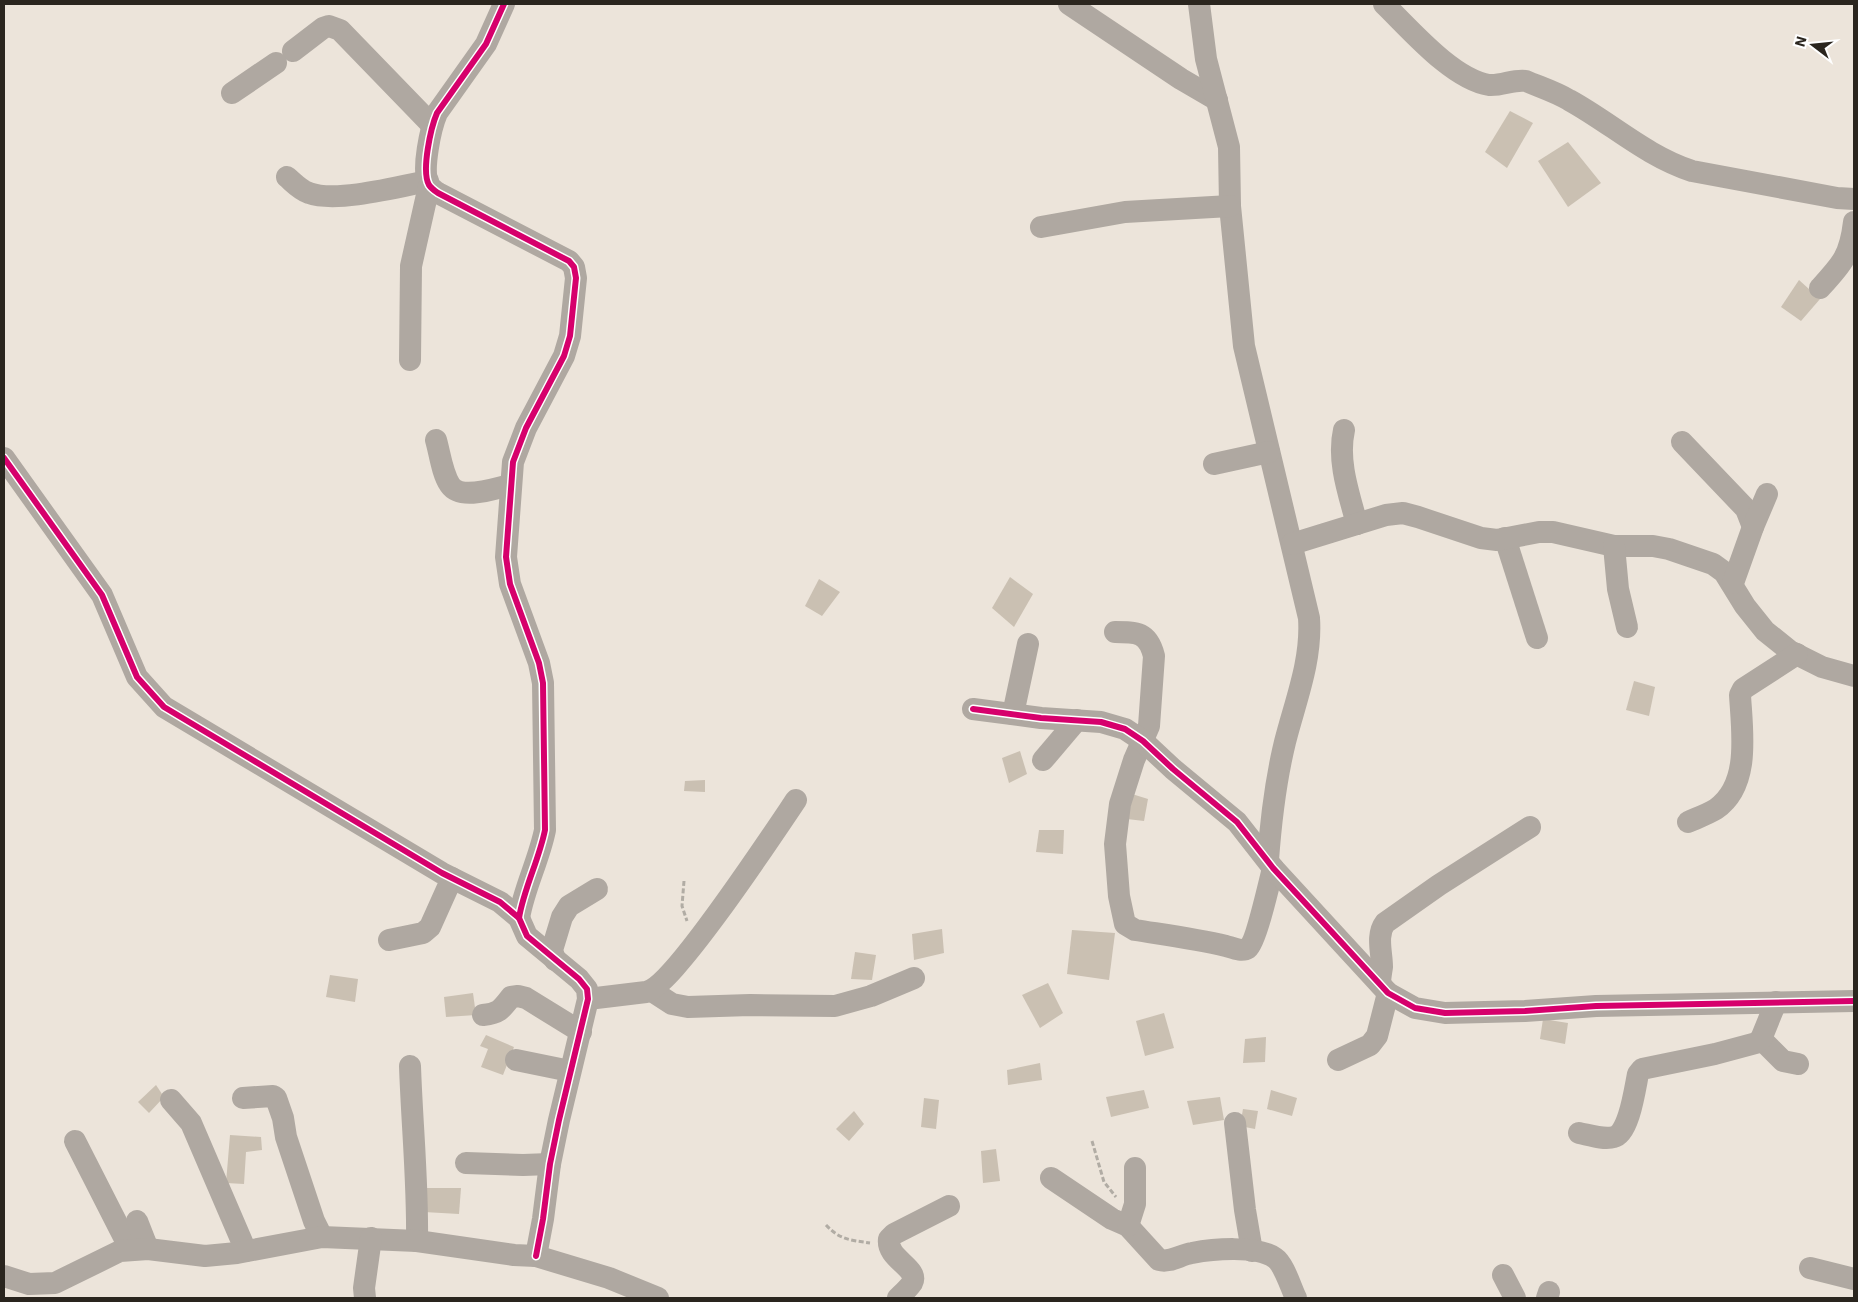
<svg xmlns="http://www.w3.org/2000/svg" width="1858" height="1302" viewBox="0 0 1858 1302" font-family="'IBM Plex Sans',sans-serif">
  <rect width="100%" height="100%" fill="#ece4da"/>
  <!-- building -->
  <g fill="#cac0b2">
    <path d="M1510 111 1533 123 1507 168 1485 152Z"/>
    <path d="M1568 142 1601 183 1568 207 1538 161Z"/>
    <path d="M1799 280 1820 299 1801 321 1781 307Z"/>
    <path d="M1010 577 1033 594 1014 627 992 608Z"/>
    <path d="M819 579 840 592 822 616 805 606Z"/>
    <path d="M1634 681 1655 687 1649 716 1626 710Z"/>
    <path d="M1020 751 1027 774 1009 783 1002 758Z"/>
    <path d="M705 780V792L684 791 685 781Z"/>
    <path d="M1132 794 1148 799 1144 821 1127 819Z"/>
    <path d="M1039 830H1064L1063 854 1036 852Z"/>
    <path d="M942 929 944 953 914 960 912 934Z"/>
    <path d="M1072 930 1115 933 1109 980 1067 974Z"/>
    <path d="M855 952 876 955 872 980 851 979Z"/>
    <path d="M330 975 358 979 355 1002 326 997Z"/>
    <path d="M1048 983 1063 1013 1040 1028 1022 995Z"/>
    <path d="M473 993 476 1015 446 1017 444 997Z"/>
    <path d="M1164 1013 1174 1048 1145 1056 1136 1021Z"/>
    <path d="M1543 1019 1568 1023 1565 1044 1540 1039Z"/>
    <path d="M486 1035 514 1047 503 1075 481 1067 488 1049 480 1046Z"/>
    <path d="M1266 1037 1265 1062 1243 1063 1245 1039Z"/>
    <path d="M1040 1063 1042 1080 1008 1085 1007 1070Z"/>
    <path d="M156 1085 164 1097 149 1113 138 1102Z"/>
    <path d="M1144 1090 1149 1108 1111 1117 1106 1097Z"/>
    <path d="M1271 1090 1297 1098 1292 1116 1267 1109Z"/>
    <path d="M1220 1097 1224 1120 1193 1125 1187 1101Z"/>
    <path d="M924 1098 939 1100 936 1129 921 1127Z"/>
    <path d="M1243 1109 1258 1111 1255 1129 1240 1126Z"/>
    <path d="M854 1111 864 1124 849 1141 836 1129Z"/>
    <path d="M230 1135 261 1137 262 1150 246 1152 244 1184 226 1183Z"/>
    <path d="M996 1149 1000 1181 983 1183 981 1151Z"/>
    <path d="M427 1188H461L459 1214 424 1212Z"/>
  </g>
  <g fill="none" stroke-linecap="round" stroke-linejoin="round">
    <!-- path -->
    <g stroke="#b1aca4" stroke-width="3" stroke-dasharray="5 2.5" stroke-linecap="butt">
      <path d="M684 881 682 906 687 921"/>
      <path d="M1092 1141 1104 1182 1116 1197"/>
      <path d="M826 1225C840 1240 850 1240 870 1243"/>
    </g>
    <!-- minor -->
    <g stroke="#afa8a1" stroke-width="22">
      <path d="M504 4 486 44 437 113C431 127 421 171 429 185 431 188 435 191 438 193L569 261 574 267 576 278 570 336 564 356 526 428 513 462 506 557 510 584 539 663 543 683 545 830C539 860 524 888 519 918"/>
      <path d="M1069 4 1181 79 1217 100"/>
      <path d="M1199 4 1206 59 1229 147 1230 206 1244 346 1309 618C1312 661 1295 702 1285 742 1275 783 1271 819 1268 860"/>
      <path d="M1384 4C1410 29 1452 79 1489 85 1502 86 1514 79 1526 81 1540 87 1556 92 1569 100 1611 123 1646 156 1692 171L1837 198 1854 199"/>
      <path d="M293 51 323 28 329 26 340 30 432 125"/>
      <path d="M232 93 276 63"/>
      <path d="M287 177C294 183 300 190 309 193 336 203 398 187 428 181"/>
      <path d="M1041 227 1125 212 1230 206"/>
      <path d="M1820 288C1842 264 1850 256 1854 222"/>
      <path d="M410 360 411 266 429 186"/>
      <path d="M1344 430C1337 461 1349 494 1357 524"/>
      <path d="M436 440C440 454 442 473 450 485 461 501 496 488 510 485"/>
      <path d="M1682 442 1746 509 1753 527"/>
      <path d="M4 458 102 595 137 677 164 707 442 873 500 902 519 918 527 936 579 979 587 989 588 999 559 1120 550 1164 543 1219 536 1256"/>
      <path d="M1214 464 1269 452"/>
      <path d="M1505 538 1537 638"/>
      <path d="M1292 544 1386 515 1403 513 1418 517 1481 538 1497 540 1539 532H1553L1614 546H1653L1669 549 1713 564 1724 572 1745 606 1765 631 1790 651 1822 667 1854 676"/>
      <path d="M1614 546 1618 589 1627 627"/>
      <path d="M1733 583 1753 527 1767 494"/>
      <path d="M1115 632C1137 632 1148 632 1154 656L1149 726 1134 760 1120 804 1115 844 1119 896 1125 924 1135 930C1166 935 1196 939 1226 946 1233 948 1242 952 1248 948 1256 942 1270 880 1273 868"/>
      <path d="M973 709 1041 718 1101 722 1125 729 1143 741 1173 769 1237 822 1273 868 1388 993 1415 1008 1445 1013 1525 1011 1596 1006 1854 1001"/>
      <path d="M1013 714 1028 644"/>
      <path d="M1043 760 1077 720"/>
      <path d="M1688 822C1697 818 1708 814 1716 809 1751 785 1742 731 1740 695L1743 689 1797 654"/>
      <path d="M389 940 423 933 430 927 452 878"/>
      <path d="M555 960 552 950 562 917 569 906 597 889"/>
      <path d="M1380 984C1380 979 1381 973 1382 967 1382 953 1376 935 1385 923L1439 885 1530 827"/>
      <path d="M652 991 672 1004 688 1007 750 1005 835 1006 871 996 914 978"/>
      <path d="M588 999 646 992C673 986 775 831 796 800"/>
      <path d="M483 1015C499 1013 501 1010 511 997L518 996 526 998 581 1032"/>
      <path d="M1761 1039 1783 1061 1798 1064"/>
      <path d="M516 1060 570 1071"/>
      <path d="M1338 1060 1370 1045 1377 1036 1388 993"/>
      <path d="M410 1066C412 1125 418 1183 417 1241"/>
      <path d="M243 1098 273 1096 276 1098 283 1118 286 1137 314 1221 322 1237"/>
      <path d="M171 1100 191 1123 246 1251"/>
      <path d="M1235 1123 1245 1210 1252 1251"/>
      <path d="M1579 1133C1589 1135 1604 1140 1614 1137 1629 1134 1635 1088 1638 1074L1642 1069 1715 1054 1756 1043 1761 1039 1776 1002"/>
      <path d="M75 1141 130 1249"/>
      <path d="M466 1163 523 1165 550 1164"/>
      <path d="M1051 1178 1112 1219 1128 1226 1159 1260C1170 1263 1180 1255 1192 1253 1213 1249 1256 1245 1275 1258 1284 1264 1291 1288 1296 1298"/>
      <path d="M137 1221 148 1249"/>
      <path d="M1128 1226 1135 1204V1168"/>
      <path d="M1810 1268 1854 1279"/>
      <path d="M1503 1275 1515 1298"/>
      <path d="M4 1276 29 1284 55 1283 120 1251 148 1249 205 1256 237 1253 322 1237 417 1241 514 1255 536 1256 609 1278 658 1298"/>
      <path d="M365 1298 364 1288 371 1238"/>
      <path d="M898 1298C902 1294 908 1289 912 1283 920 1268 886 1259 889 1239L894 1234 949 1206"/>
      <path d="M1547 1298 1549 1292"/>
    </g>
    <!-- cycleway casing -->
    <g stroke="#fff" stroke-width="9">
      <g id="cycleway">
        <path d="M504 4 486 44 437 113C431 127 421 171 429 185 431 188 435 191 438 193L569 261 574 267 576 278 570 336 564 356 526 428 513 462 506 557 510 584 539 663 543 683 545 830C539 860 524 888 519 918"/>
        <path d="M4 458 102 595 137 677 164 707 442 873 500 902 519 918 527 936 579 979 587 989 588 999 559 1120 550 1164 543 1219 536 1256"/>
        <path d="M973 709 1041 718 1101 722 1125 729 1143 741 1173 769 1237 822 1273 868 1388 993 1415 1008 1445 1013 1525 1011 1596 1006 1854 1001"/>
      </g>
    </g>
    <!-- cycleway -->
    <use href="#cycleway" stroke="#d6006c" stroke-width="6"/>
  </g>
  <!-- border -->
  <rect width="1858" height="1302" fill="none" stroke="#2a251e" stroke-width="10"/>
  <!-- north arrow -->
  <g transform="translate(1813 45) rotate(286)" stroke="#ffffff" stroke-width="4" paint-order="stroke">
  <path d="M0-4L9 19L0 12L-9 19Z" fill="#2a251e"/>
  <text y="-8" font-size="14" font-weight="bold" text-anchor="middle" fill="#2a251e">N</text>
  </g>
</svg>
